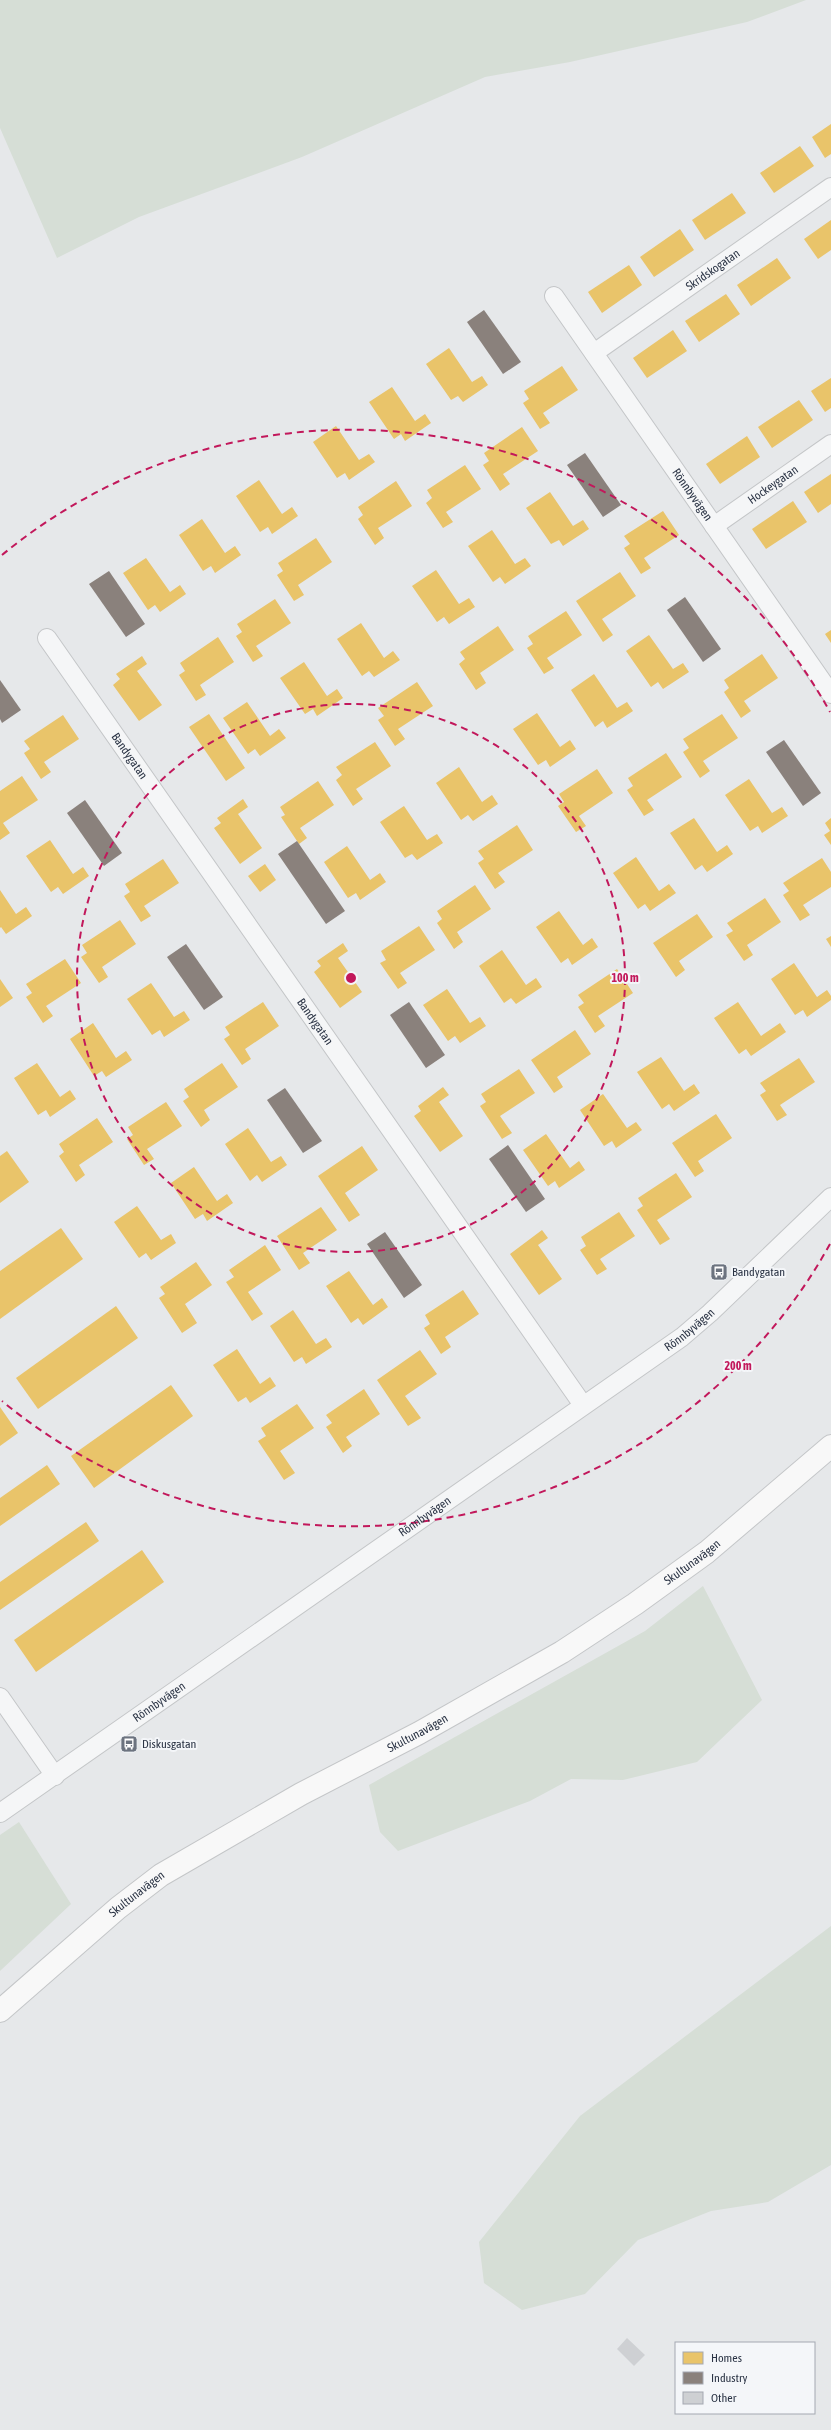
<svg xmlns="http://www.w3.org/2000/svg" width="831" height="2430" viewBox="0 0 831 2430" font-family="'Asap Condensed',sans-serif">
  <rect width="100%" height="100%" fill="#e6e8ea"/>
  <!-- green -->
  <g fill="#d6ded6">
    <path d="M0 0H806L747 22 570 62 485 77 302 157 139 217 57 258 0 128Z"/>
    <path d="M703 1586 762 1700 697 1762 623 1780 571 1779 530 1801 398 1851 380 1832 369 1785 645 1631Z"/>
    <path d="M19 1822 71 1904 0 1971V1835Z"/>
    <path d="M831 1926V2165L768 2202 711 2211 638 2240 585 2294 522 2310 484 2283 479 2242 580 2116Z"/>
  </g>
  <!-- homes -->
  <g fill="#e9c46a">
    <path d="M831 124V154L825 158 812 137Z"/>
    <path d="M800 146 814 166 774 193 760 173Z"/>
    <path d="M732 193 746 213 705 240 692 220Z"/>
    <path d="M831 220V250L818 259 804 239Z"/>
    <path d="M680 229 694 250 654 277 640 257Z"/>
    <path d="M777 258 791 278 751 306 737 285Z"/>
    <path d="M629 265 642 285 602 313 588 292Z"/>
    <path d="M726 294 740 314 699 342 685 321Z"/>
    <path d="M673 330 687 351 647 378 633 358Z"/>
    <path d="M449 348 472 382 482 376 488 385 463 402 458 396 451 400 426 364Z"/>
    <path d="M562 366 578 390 543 413 550 423 540 429 523 403 529 399 524 391Z"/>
    <path d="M831 378V408L825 412 811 391Z"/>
    <path d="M392 387 415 421 425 414 431 423 405 441 401 434 394 439 369 402Z"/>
    <path d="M799 400 813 420 772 448 758 427Z"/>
    <path d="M336 426 359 460 369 454 375 462 349 480 345 473 337 478 313 442Z"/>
    <path d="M522 427 538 451 503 474 510 484 500 491 483 465 489 461 484 453Z"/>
    <path d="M747 436 760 457 720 484 706 464Z"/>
    <path d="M465 465 481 489 446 512 453 522 443 528 426 503 432 498 427 490Z"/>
    <path d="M831 474V504L818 513 804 492Z"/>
    <path d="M259 480 282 514 292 507 298 516 272 534 268 527 260 532 236 496Z"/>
    <path d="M396 481 412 506 378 528 384 538 375 545 358 519 363 515 358 507Z"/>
    <path d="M550 492 573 526 583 520 589 529 563 546 559 540 551 544 526 508Z"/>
    <path d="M793 501 807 522 766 549 752 529Z"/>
    <path d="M663 511 679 535 644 558 651 568 641 574 624 548 630 544 624 536Z"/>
    <path d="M202 519 225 553 235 546 241 555 215 573 211 566 203 571 179 535Z"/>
    <path d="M492 530 515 564 525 558 531 566 505 584 500 577 493 582 468 546Z"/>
    <path d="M316 538 332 562 298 585 304 595 294 601 277 575 283 571 278 563Z"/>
    <path d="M146 558 170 592 180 585 186 594 160 612 155 605 148 610 123 573Z"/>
    <path d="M436 570 459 604 469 598 475 607 449 624 444 617 437 622 412 586Z"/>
    <path d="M620 572 636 596 602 619 613 635 603 642 576 601Z"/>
    <path d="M275 599 291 623 256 646 263 656 253 662 236 636 242 632 237 624Z"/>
    <path d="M566 611 582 635 547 658 554 668 544 674 527 648 533 644 528 636Z"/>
    <path d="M361 623 384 658 393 651 400 660 374 677 369 671 362 676 337 639Z"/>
    <path d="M498 626 514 650 480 673 486 683 476 690 459 664 465 659 460 652Z"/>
    <path d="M831 630V643L825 634Z"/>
    <path d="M649 635 673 669 683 663 689 672 663 689 658 682 651 687 626 651Z"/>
    <path d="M218 637 234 662 200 685 206 695 196 701 179 675 185 671 180 663Z"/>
    <path d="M762 654 778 678 744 701 751 711 741 718 724 692 729 688 724 680Z"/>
    <path d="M142 656 147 664 137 671 162 705 139 721 113 685 120 679 116 674Z"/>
    <path d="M304 662 327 696 337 689 343 698 317 716 313 709 305 714 280 678Z"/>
    <path d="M594 674 617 708 627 702 633 711 607 728 603 721 595 727 571 690Z"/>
    <path d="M417 682 433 706 398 729 405 739 395 746 378 720 384 716 378 708Z"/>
    <path d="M247 702 270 736 279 729 286 738 260 756 255 749 248 754 223 718Z"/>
    <path d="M537 713 560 747 570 740 576 749 550 767 546 760 538 765 513 729Z"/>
    <path d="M209 714 245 768 226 781 189 727Z"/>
    <path d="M722 714 738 738 703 761 710 771 700 778 683 752 689 748 683 739Z"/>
    <path d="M63 715 79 739 44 762 51 772 41 779 24 753 30 749 24 741Z"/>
    <path d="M375 742 391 766 356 789 363 799 353 806 336 780 342 775 336 767Z"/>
    <path d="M666 753 682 777 647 800 654 810 644 816 627 790 633 786 628 778Z"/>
    <path d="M459 767 482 802 492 795 498 804 473 821 468 815 461 820 436 783Z"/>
    <path d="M597 769 613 793 579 816 586 826 576 832 558 806 564 802 559 794Z"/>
    <path d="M22 776 38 800 3 823 10 833 0 840V791Z"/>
    <path d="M749 779 772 813 782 807 788 816 762 833 758 826 750 831 725 795Z"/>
    <path d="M318 781 334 805 300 828 307 838 299 844 281 817 285 815 280 807Z"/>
    <path d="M243 799 248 807 238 814 262 848 240 864 214 828 221 823 217 818Z"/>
    <path d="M404 806 427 840 437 834 443 843 417 860 412 854 405 858 380 822Z"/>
    <path d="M694 818 717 852 727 845 733 854 707 872 702 865 695 870 670 833Z"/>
    <path d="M831 818V845L824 835 830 831 825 823Z"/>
    <path d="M517 825 533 850 498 873 505 882 495 889 478 863 484 859 478 851Z"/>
    <path d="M50 840 73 874 83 867 89 876 63 894 58 887 51 892 26 856Z"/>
    <path d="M347 846 370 880 380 873 386 882 360 900 356 893 348 898 324 862Z"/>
    <path d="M636 857 659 891 669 884 676 893 650 911 645 904 638 909 613 873Z"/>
    <path d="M822 858 831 872V887L803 905 810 915 800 921 783 895 789 891 783 883Z"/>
    <path d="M163 859 179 883 144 906 151 916 141 922 124 896 130 892 125 884Z"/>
    <path d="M265 864 276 880 260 892 248 876Z"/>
    <path d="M475 885 491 909 457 932 463 942 454 949 437 923 442 919 437 911Z"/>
    <path d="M0 890 16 914 26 907 32 916 6 934 1 927 0 928Z"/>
    <path d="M765 898 781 922 747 945 753 955 744 961 726 935 733 931 727 923Z"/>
    <path d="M559 911 583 945 592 938 598 947 572 965 568 958 561 963 536 927Z"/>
    <path d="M697 914 713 937 679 961 685 970 676 977 653 943Z"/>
    <path d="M120 920 136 944 102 967 108 977 99 983 81 957 87 953 82 945Z"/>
    <path d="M419 926 435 950 400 973 407 983 398 989 380 963 386 960 381 951Z"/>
    <path d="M831 936V947L826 939Z"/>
    <path d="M343 943 348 951 338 958 362 992 340 1008 314 972 321 966 317 961Z"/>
    <path d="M502 950 526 985 536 978 542 987 516 1004 511 998 504 1003 479 966Z"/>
    <path d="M65 959 81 983 46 1006 53 1016 43 1023 26 997 32 993 26 984Z"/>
    <path d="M794 963 817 997 827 990 831 996V1000L807 1017 803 1010 795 1015 771 979Z"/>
    <path d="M617 969 633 993 598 1016 605 1026 595 1033 578 1007 584 1003 578 995Z"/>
    <path d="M0 979 13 998 0 1007Z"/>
    <path d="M151 983 174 1017 184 1011 190 1020 164 1037 160 1030 152 1035 127 999Z"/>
    <path d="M447 989 470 1023 480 1017 486 1026 460 1043 455 1036 448 1041 423 1005Z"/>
    <path d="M263 1002 279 1026 245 1049 251 1059 242 1065 224 1039 230 1035 225 1027Z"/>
    <path d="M738 1002 761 1036 780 1023 786 1032 751 1056 746 1049 739 1054 714 1018Z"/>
    <path d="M93 1023 116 1058 126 1051 132 1060 106 1077 102 1071 94 1076 70 1039Z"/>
    <path d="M575 1030 591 1054 557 1077 563 1087 554 1093 531 1060Z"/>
    <path d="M661 1057 684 1091 694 1084 700 1093 674 1111 669 1104 662 1109 637 1072Z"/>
    <path d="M799 1058 815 1082 780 1105 787 1115 777 1121 760 1095 766 1091 760 1083Z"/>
    <path d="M37 1063 60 1097 70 1090 76 1099 50 1117 46 1110 38 1115 14 1078Z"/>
    <path d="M222 1063 238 1087 204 1110 210 1120 201 1127 183 1101 189 1097 184 1089Z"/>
    <path d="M519 1069 535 1093 500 1116 512 1133 502 1139 480 1106 486 1102 481 1094Z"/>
    <path d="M443 1087 449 1095 439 1102 463 1136 440 1152 414 1116 421 1111 418 1106Z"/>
    <path d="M603 1094 627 1128 636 1122 642 1130 616 1148 612 1141 604 1146 580 1110Z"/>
    <path d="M166 1102 182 1126 147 1149 154 1159 144 1165 127 1139 133 1135 128 1127Z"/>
    <path d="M716 1114 732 1138 698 1161 704 1171 695 1177 672 1143Z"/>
    <path d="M97 1118 113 1142 79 1165 85 1175 76 1182 59 1156 64 1152 59 1144Z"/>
    <path d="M248 1128 271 1162 281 1156 287 1165 262 1182 257 1175 250 1181 225 1144Z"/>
    <path d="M546 1134 570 1168 579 1161 585 1170 559 1188 555 1181 548 1186 523 1150Z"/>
    <path d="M362 1146 378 1170 345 1193 360 1215 349 1222 318 1176Z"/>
    <path d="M7 1151 29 1182 0 1203V1156Z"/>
    <path d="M194 1167 217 1201 227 1194 233 1203 207 1221 203 1214 195 1219 171 1183Z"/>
    <path d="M676 1173 692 1197 657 1220 670 1239 660 1245 637 1210 643 1206 638 1198Z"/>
    <path d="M137 1206 161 1240 171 1234 176 1243 151 1260 146 1253 139 1258 114 1222Z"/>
    <path d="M321 1207 337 1230 303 1253 310 1263 299 1270 277 1236Z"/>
    <path d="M619 1212 635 1236 600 1259 607 1269 597 1275 580 1250 586 1246 581 1237Z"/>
    <path d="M61 1228 83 1259 0 1319V1271Z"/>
    <path d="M542 1230 548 1238 538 1245 562 1279 539 1295 510 1254Z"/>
    <path d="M265 1245 281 1270 248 1292 263 1314 252 1321 226 1282 234 1277 229 1270Z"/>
    <path d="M196 1262 212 1285 185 1304 197 1323 182 1333 159 1298 165 1294 160 1287Z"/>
    <path d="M349 1271 373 1305 382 1298 388 1307 363 1325 358 1318 351 1323 326 1286Z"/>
    <path d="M463 1290 479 1314 445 1337 451 1347 441 1354 424 1328 430 1324 425 1315Z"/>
    <path d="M116 1306 138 1338 38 1409 16 1378Z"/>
    <path d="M293 1310 316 1344 326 1338 332 1347 306 1364 302 1357 294 1362 270 1326Z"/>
    <path d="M237 1349 260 1384 270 1377 276 1386 250 1403 246 1397 238 1402 213 1365Z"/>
    <path d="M420 1350 437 1374 405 1396 421 1418 408 1426 377 1380Z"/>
    <path d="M171 1385 193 1416 94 1488 71 1456Z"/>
    <path d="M364 1389 380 1414 346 1437 352 1446 343 1453 326 1427 332 1423 326 1415Z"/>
    <path d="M297 1404 314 1428 280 1451 295 1473 284 1480 258 1441 266 1436 261 1428Z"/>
    <path d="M0 1407 18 1433 0 1446Z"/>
    <path d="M47 1465 60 1484 0 1526V1498Z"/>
    <path d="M86 1522 99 1541 0 1610V1582Z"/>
    <path d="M142 1550 164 1582 36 1672 14 1640Z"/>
  </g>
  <!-- industry -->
  <g fill="#8a817c">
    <path d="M484 310 521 362 503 374 467 322Z"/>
    <path d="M585 453 621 505 603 517 567 465Z"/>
    <path d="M109 571 145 624 126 637 89 584Z"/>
    <path d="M685 597 721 649 703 662 667 610Z"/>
    <path d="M0 680 21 710 2 723 0 719Z"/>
    <path d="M784 740 821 793 803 806 766 752Z"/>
    <path d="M85 800 122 853 104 866 67 813Z"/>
    <path d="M297 841 345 911 326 924 278 854Z"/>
    <path d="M186 944 223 997 204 1010 167 957Z"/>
    <path d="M409 1002 445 1055 426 1068 390 1015Z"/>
    <path d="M285 1088 322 1141 303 1153 267 1100Z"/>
    <path d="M508 1145 545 1199 526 1212 489 1159Z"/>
    <path d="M385 1232 422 1285 404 1298 367 1244Z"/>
  </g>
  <!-- building -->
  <path fill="#ced0d3" d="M627 2338 645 2355 634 2366 617 2349Z"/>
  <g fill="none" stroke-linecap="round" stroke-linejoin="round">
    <!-- street casing -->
    <g stroke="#c4c6c8" stroke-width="20">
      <g id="street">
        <path id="s1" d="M554 296 831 694"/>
        <path id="s2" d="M594 353 831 187"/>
        <path id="s3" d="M714 526 831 444"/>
        <path id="s4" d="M47 638 583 1405"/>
        <path d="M0 1697 55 1776"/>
        <path id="s5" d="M0 1813 682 1337 710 1313 831 1197"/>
      </g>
    </g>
    <!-- secondary casing -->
    <g stroke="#c4c6c8" stroke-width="24">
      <g id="secondary">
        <path id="s6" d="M0 2011 118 1908 161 1875 301 1794 419 1733 562 1652 635 1604 707 1552 831 1446"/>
      </g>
    </g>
    <!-- street -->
    <use href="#street" stroke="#f5f6f7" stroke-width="18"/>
    <!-- secondary -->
    <use href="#secondary" stroke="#f8f8f8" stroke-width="22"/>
  </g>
  <!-- distance rings -->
  <g fill="none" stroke="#c2185b" stroke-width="2" stroke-dasharray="7 5">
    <circle cx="351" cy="978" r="274"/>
    <path d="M830 1244A548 548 0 0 1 2 1401M2 555A548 548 0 0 1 830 712"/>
  </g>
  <!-- icons -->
  <defs>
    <g id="bus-square" transform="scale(0.9)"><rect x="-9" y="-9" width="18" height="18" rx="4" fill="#6c737f" stroke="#f4f6f9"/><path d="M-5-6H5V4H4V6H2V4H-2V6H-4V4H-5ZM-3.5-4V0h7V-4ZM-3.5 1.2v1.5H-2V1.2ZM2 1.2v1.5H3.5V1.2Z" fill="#fff"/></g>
  </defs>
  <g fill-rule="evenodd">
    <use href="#bus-square" x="719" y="1272"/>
    <use href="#bus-square" x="129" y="1744"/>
  </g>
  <g text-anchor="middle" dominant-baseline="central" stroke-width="4" stroke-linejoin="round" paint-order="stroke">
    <!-- street labels -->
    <g font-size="12" fill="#2b3445" stroke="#f4f6f9">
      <text stroke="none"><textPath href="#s2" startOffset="145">Skridskogatan</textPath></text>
      <text stroke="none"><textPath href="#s3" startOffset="72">Hockeygatan</textPath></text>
      <text stroke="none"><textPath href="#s1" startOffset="242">Rönnbyvägen</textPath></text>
      <text stroke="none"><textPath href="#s4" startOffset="144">Bandygatan</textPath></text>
      <text stroke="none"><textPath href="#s4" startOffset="468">Bandygatan</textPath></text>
      <text stroke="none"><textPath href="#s5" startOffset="842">Rönnbyvägen</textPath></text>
      <text stroke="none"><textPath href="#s5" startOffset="518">Rönnbyvägen</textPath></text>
      <text stroke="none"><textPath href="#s6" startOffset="828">Skultunavägen</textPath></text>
      <text stroke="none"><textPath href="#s5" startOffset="194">Rönnbyvägen</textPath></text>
      <text stroke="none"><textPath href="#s6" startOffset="504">Skultunavägen</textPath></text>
      <text stroke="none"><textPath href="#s6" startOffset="180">Skultunavägen</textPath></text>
    </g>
    <!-- poi labels -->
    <g font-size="12" fill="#2b3445" stroke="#f4f6f9" text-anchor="start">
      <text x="732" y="1272">Bandygatan</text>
      <text x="142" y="1744">Diskusgatan</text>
    </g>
  </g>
  <circle cx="351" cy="978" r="6" fill="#c2185b" stroke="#f4f6f9" stroke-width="2"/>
  <g font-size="12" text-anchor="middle" font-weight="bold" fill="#c2185b" stroke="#f4f6f9" stroke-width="4" stroke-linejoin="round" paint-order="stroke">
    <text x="625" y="982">100 m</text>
    <text x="738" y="1370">200 m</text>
  </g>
  <!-- legend -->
  <rect x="675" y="2342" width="140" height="72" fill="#f4f6f9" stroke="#a4a8b1"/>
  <rect x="683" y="2352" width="20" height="12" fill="#e9c46a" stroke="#a4a8b1"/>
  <text x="711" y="2362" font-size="12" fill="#2b3445">Homes</text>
  <rect x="683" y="2372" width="20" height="12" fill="#8a817c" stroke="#a4a8b1"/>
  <text x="711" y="2382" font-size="12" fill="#2b3445">Industry</text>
  <rect x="683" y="2392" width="20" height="12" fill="#ced0d3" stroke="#a4a8b1"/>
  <text x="711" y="2402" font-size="12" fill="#2b3445">Other</text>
</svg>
